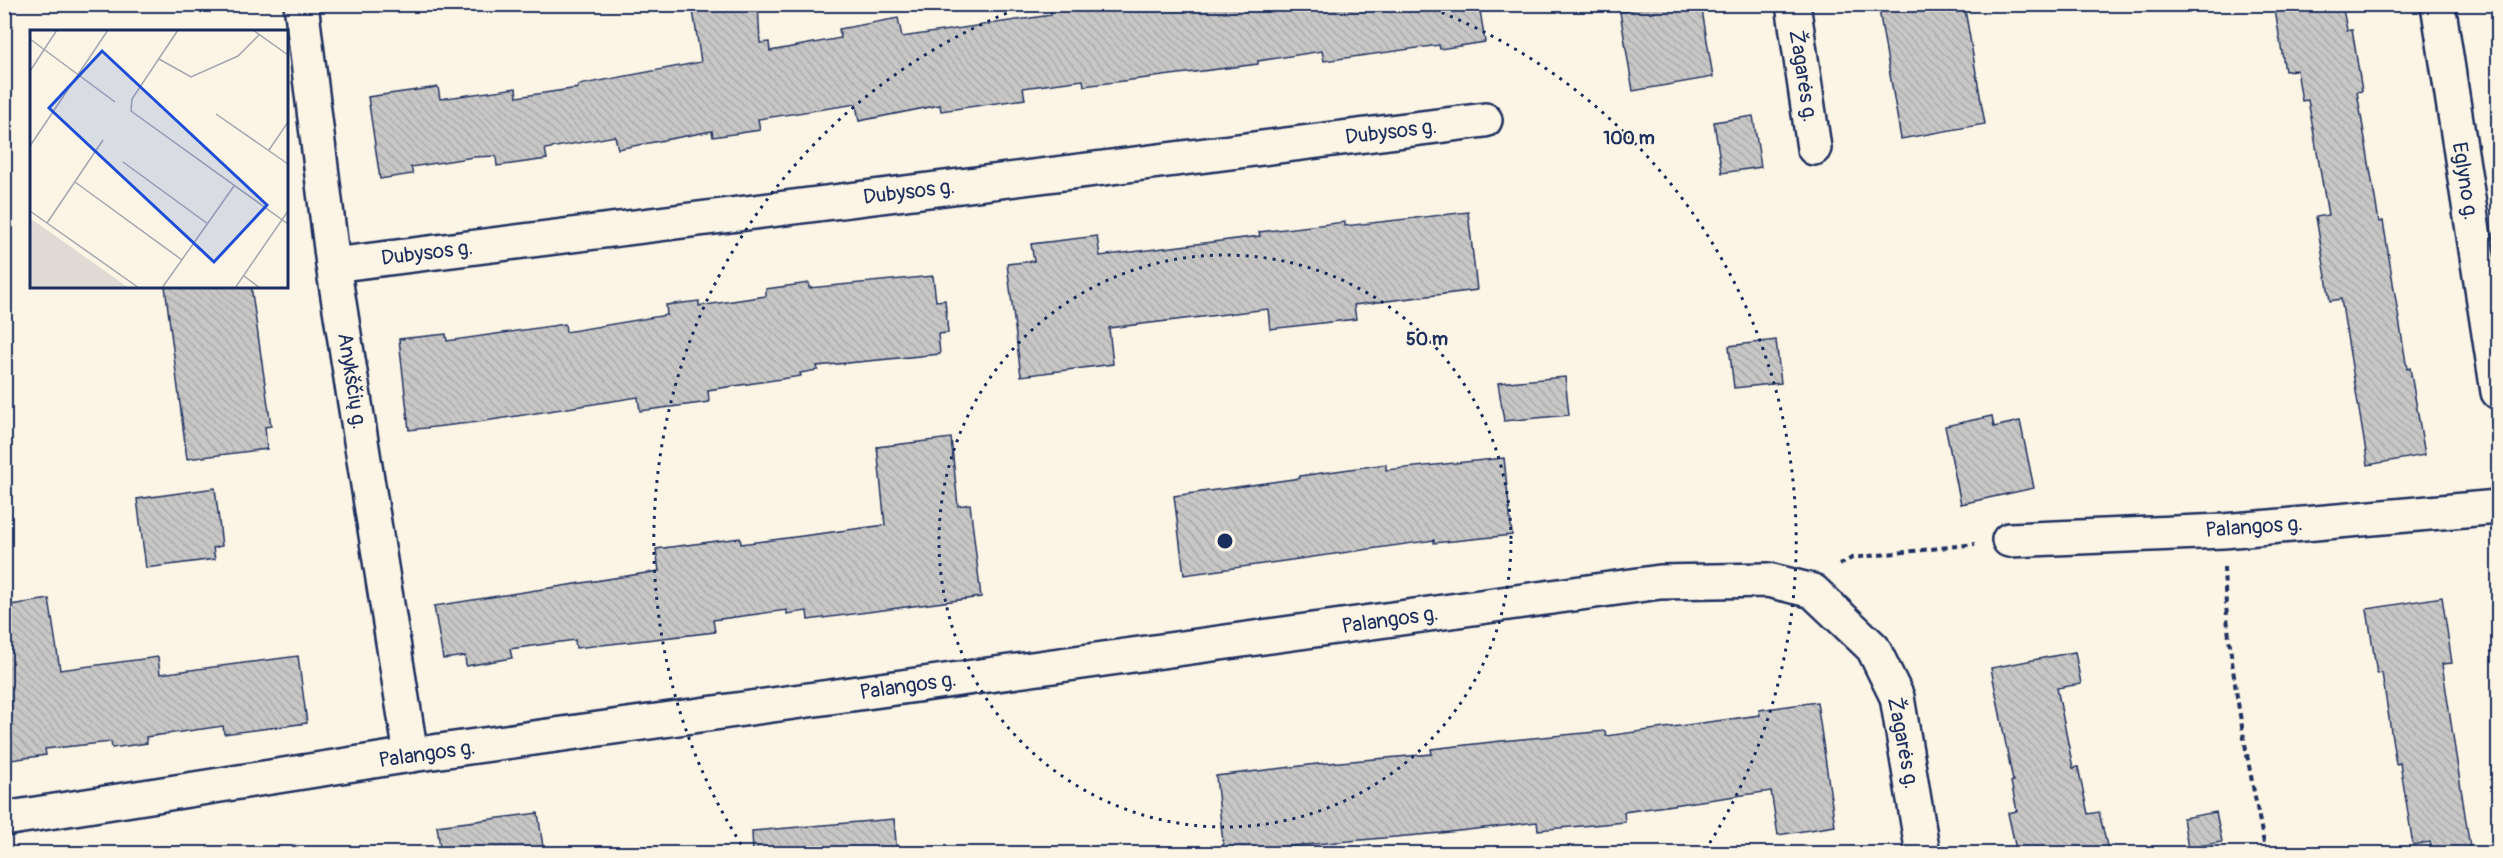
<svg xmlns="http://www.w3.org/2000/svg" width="2503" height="858" viewBox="0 0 2503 858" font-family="Pangolin,sans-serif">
  <defs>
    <pattern id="building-back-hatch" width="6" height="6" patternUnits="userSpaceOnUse" patternTransform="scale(1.5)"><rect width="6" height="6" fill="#c8c7c6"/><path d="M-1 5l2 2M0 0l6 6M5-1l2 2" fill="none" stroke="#ababac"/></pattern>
  </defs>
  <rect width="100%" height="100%" fill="#fcf5e5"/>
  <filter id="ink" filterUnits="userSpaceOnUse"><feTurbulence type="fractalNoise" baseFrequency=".0167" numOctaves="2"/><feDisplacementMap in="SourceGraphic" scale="12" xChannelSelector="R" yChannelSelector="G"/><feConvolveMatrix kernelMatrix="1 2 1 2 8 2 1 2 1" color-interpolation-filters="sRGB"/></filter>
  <g filter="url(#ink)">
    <!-- building -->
    <g fill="url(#building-back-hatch)" stroke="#1b2f5e" stroke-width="1.5">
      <path d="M692 4H758L760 43 769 42 770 51 841 38 839 29 898 18 902 37 1051 15 1050 4H1479L1485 42 1440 49 1439 45 1324 61 1322 51 1258 61V64L1084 86 1083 80 1023 88 1025 99 941 111 940 105 859 121 856 104 758 119 760 130 713 137 712 131 618 149 615 136 545 149 547 159 497 166 496 156 474 157 411 167 413 174 380 179 368 97 438 87 440 99 516 88 517 97 578 88V85L701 62Z"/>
      <path d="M1663 4H1701L1713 77 1633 91 1620 12Z"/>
      <path d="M1878 4H1964L1985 124 1901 139Z"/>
      <path d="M2274 4H2342L2347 30 2352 29 2362 91 2357 92 2379 222 2383 221 2407 369 2410 368 2425 455 2368 465 2341 299 2330 301 2316 217 2328 215 2308 100 2302 101 2297 70 2285 71Z"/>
      <path d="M1753 116 1761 167 1722 173 1714 122Z"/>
      <path d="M1468 212 1477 290 1354 305 1356 319 1270 329 1268 309 1109 328 1113 364 1021 376 1007 264 1034 261 1031 244 1097 236 1100 256 1260 236 1259 232 1345 222V226Z"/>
      <path d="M933 276 936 301 945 300 948 333 938 334 940 354 817 366 818 370 800 373 801 376 708 390 709 402 640 411 638 397 478 422 409 430 399 339 446 334 447 341 565 324 566 332 667 315 666 305 699 301V306L766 296V289L809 283V288Z"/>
      <path d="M165 286H251L271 426 265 427 267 449 187 459Z"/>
      <path d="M1776 340 1781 383 1734 388 1729 346Z"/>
      <path d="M1565 377 1569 415 1504 421 1498 383Z"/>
      <path d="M1992 416 1994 427 2020 421 2034 488 1961 504 1945 426Z"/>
      <path d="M951 438 958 506 970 504 981 597 808 620 807 611 787 614V610L713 620 715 632 576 648 575 640 510 649 512 658 466 666 465 656 443 659 434 606 659 571 656 549 740 538 741 544 885 525 877 447Z"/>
      <path d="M1504 458 1512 535 1434 543V540L1184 575 1174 496 1300 478V476L1386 464V470Z"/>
      <path d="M215 488 222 546 213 548 215 559 146 568 137 499Z"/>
      <path d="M2442 597 2452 663 2442 664 2471 854H2432L2430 842 2413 845 2400 763 2396 764 2382 673 2377 674 2367 609Z"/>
      <path d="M49 599 60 670 158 657 160 674 298 656 307 723 224 734 223 726 146 737 147 743 112 748 111 742 45 749 46 755 4 761V606Z"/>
      <path d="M2075 652 2081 684 2057 688 2073 768 2078 767 2088 814 2099 812 2108 850 2090 854H2017L2008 813 2017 811 2011 782 2013 781 1991 668Z"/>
      <path d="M1817 702 1835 826 1778 835 1771 791 1624 812 1625 822 1538 830 1537 822 1441 833 1224 852 1216 776 1317 764 1432 754 1431 749 1501 741 1605 731 1606 736 1760 715 1759 710Z"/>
      <path d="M2216 812 2222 842 2188 848 2183 818Z"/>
      <path d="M538 813 544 854H441L437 826Z"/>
      <path d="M894 819 897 854H753L752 831Z"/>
    </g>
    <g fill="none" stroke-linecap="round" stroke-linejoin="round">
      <!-- minor casing -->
      <g stroke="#1b2f5e" stroke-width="38">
        <g id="minor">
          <path d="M301 4 333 265 411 755"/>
          <path d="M1793 4 1814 148"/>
          <path d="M2438 4 2498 392"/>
          <path d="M333 265 1485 120"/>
          <path d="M2009 540 2223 531 2498 507"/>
          <path d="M4 819 411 755 1660 582 1768 580 1813 591 1873 648 1897 697 1923 854"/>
        </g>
      </g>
      <!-- path -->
      <g stroke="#1b2f5e" stroke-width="4" stroke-dasharray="6 4.5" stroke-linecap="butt">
        <path d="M1839 565 1852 558 1975 544"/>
        <path d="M2224 567C2227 664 2248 759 2266 854"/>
      </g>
      <!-- minor -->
      <use href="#minor" stroke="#fcf5e5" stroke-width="33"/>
    </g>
  </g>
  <!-- distance rings -->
  <g fill="none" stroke="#1b2f5e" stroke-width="3" stroke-dasharray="3 6">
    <circle cx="1225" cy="541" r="286"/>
    <path d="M746 852A571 571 0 0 1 1025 6M1425 6A571 571 0 0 1 1704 852"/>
  </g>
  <g text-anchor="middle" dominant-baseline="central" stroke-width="4.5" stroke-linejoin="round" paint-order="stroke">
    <!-- street labels -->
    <g font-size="21" fill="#1b2f5e" stroke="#fcf5e5">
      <text transform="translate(1803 76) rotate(81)">Žagarės g.</text>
      <text transform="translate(1391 132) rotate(-7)">Dubysos g.</text>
      <text transform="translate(2465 181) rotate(81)">Eglyno g.</text>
      <text transform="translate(909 192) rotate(-7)">Dubysos g.</text>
      <text transform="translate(427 253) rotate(-7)">Dubysos g.</text>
      <text transform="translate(352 381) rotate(81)">Anykščių g.</text>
      <text transform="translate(2254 527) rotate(-4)">Palangos g.</text>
      <text transform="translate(1390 620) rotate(-8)">Palangos g.</text>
      <text transform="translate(908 686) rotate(-8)">Palangos g.</text>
      <text transform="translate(1903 743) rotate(79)">Žagarės g.</text>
      <text transform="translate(427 754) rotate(-8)">Palangos g.</text>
    </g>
  </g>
  <!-- overview -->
  <g transform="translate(30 30)">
    <rect width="258" height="258" fill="#fcf5e5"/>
    <path d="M0 188 99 258H0Z" fill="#dfdbd4"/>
    <path fill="none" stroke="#a2a6af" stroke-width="1.5" d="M148 0 102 69 101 81 258 194M223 0 258 25M0 9 85 72M129 29 161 47 208 26 229 5M0 41 27 0M186 84 258 134M0 116 78 0M239 120 258 92M93 132 178 194M45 152 152 230M0 181 109 258M17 193 73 110M214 246 230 258M132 258 204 156M205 258 258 181"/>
    <path fill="#1d4ed8" fill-opacity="0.15" stroke="#1d4ed8" stroke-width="3" d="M72 21 237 175 184 232 19 78Z"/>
    <rect width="258" height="258" fill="none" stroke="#1b2f5e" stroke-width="3"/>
  </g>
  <circle cx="1225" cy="541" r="9" fill="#1b2f5e" stroke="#fcf5e5" stroke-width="3"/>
  <g font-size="18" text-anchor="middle" font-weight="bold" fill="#1b2f5e" stroke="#fcf5e5" stroke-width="4.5" stroke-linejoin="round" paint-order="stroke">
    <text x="1629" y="144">100 m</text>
    <text x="1427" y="345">50 m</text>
  </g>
  <!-- margin -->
  <rect width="2503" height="858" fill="none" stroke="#fcf5e5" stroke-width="24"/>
  <rect x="12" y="12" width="2479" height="834" fill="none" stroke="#1b2f5e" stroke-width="2" filter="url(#ink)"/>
</svg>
